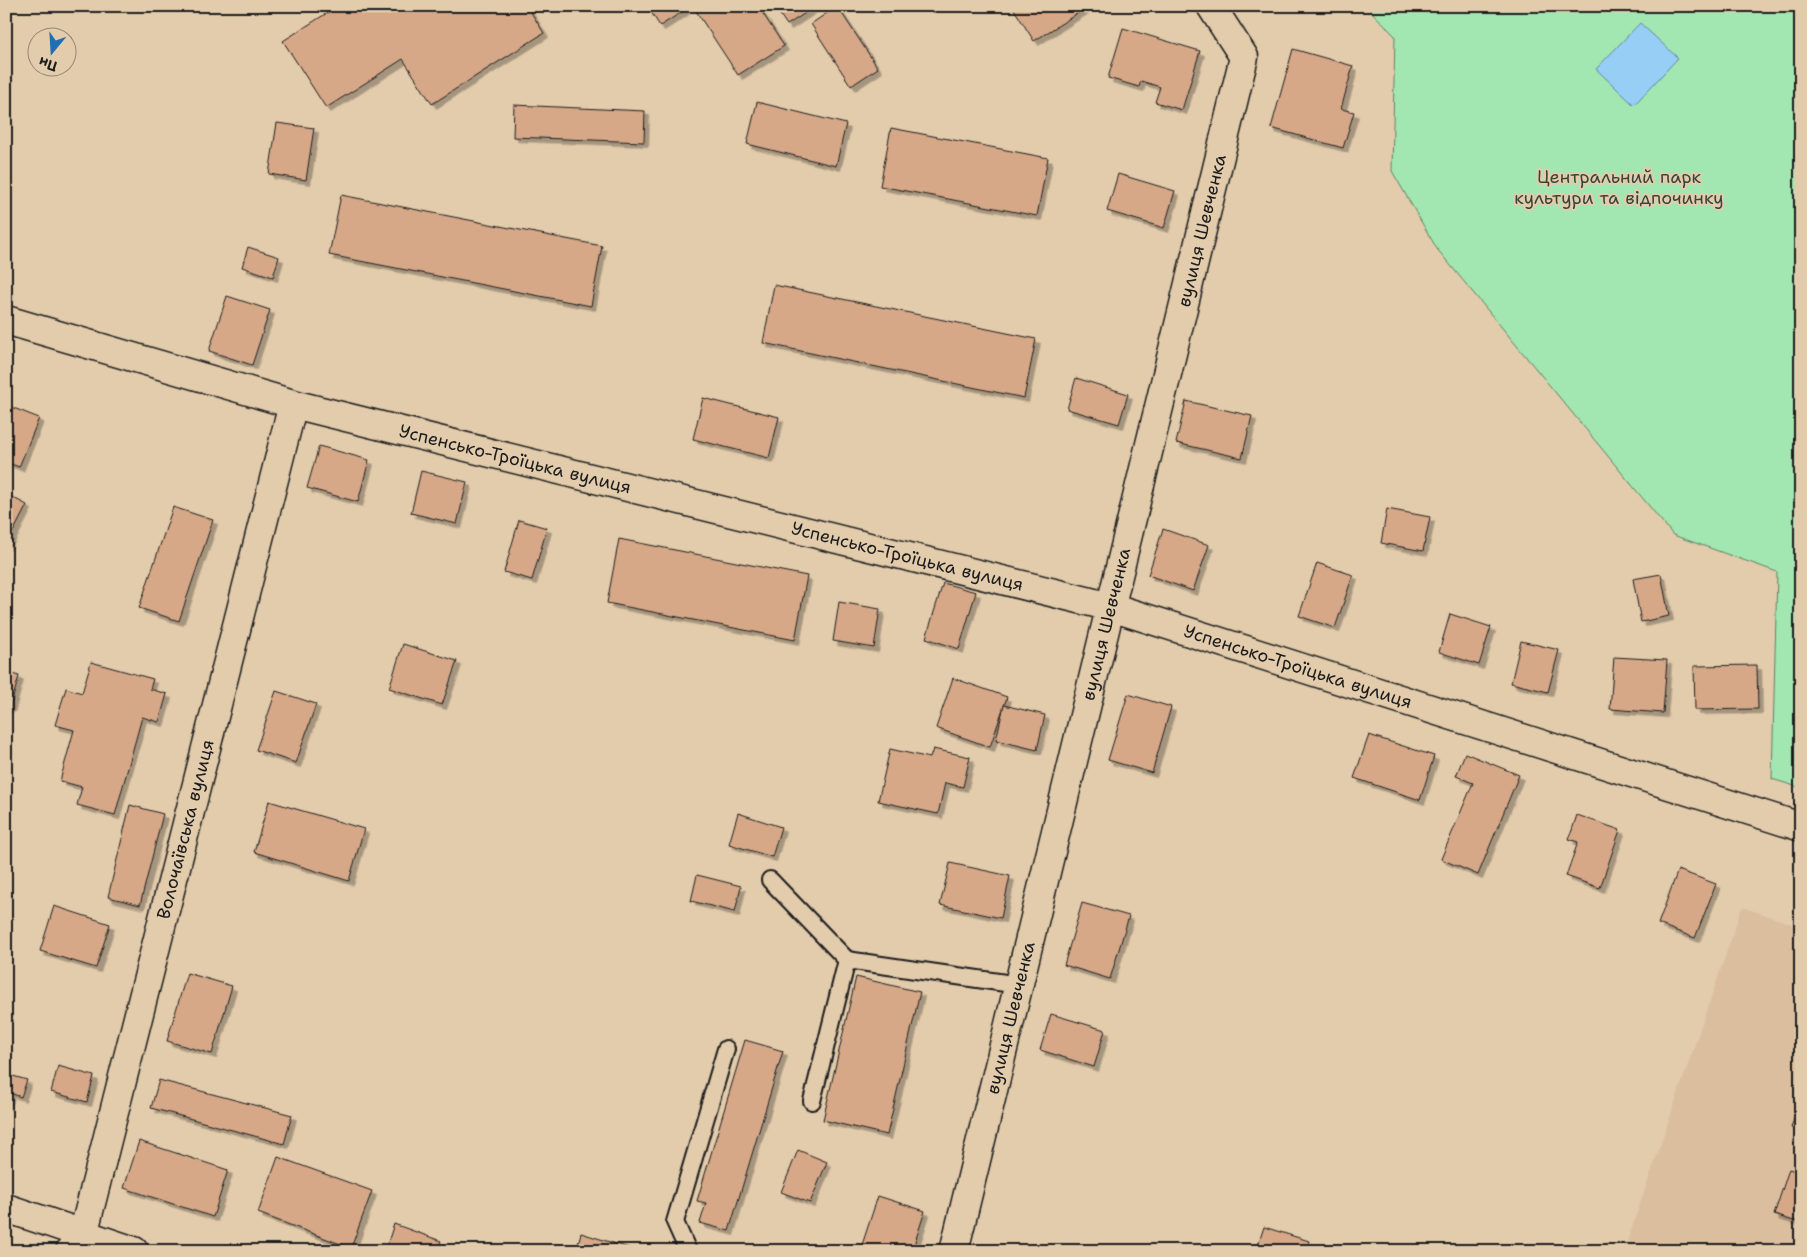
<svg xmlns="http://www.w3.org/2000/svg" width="1807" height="1257" viewBox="0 0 1807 1257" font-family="'Shantell Sans',sans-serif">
  <defs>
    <filter id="shadow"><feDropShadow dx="4.5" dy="4.5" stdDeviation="0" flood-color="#0004"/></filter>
  </defs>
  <rect width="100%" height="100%" fill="#e3ccac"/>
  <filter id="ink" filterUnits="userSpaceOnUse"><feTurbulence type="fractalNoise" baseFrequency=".02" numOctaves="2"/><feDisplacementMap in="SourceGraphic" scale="10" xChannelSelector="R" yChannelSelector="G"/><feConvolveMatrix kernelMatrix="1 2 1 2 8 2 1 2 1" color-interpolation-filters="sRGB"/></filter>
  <g filter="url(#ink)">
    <!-- built -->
    <path fill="#dbbe9e" d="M1742 907 1801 927V1251H1624Z"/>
    <!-- green -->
    <path fill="#a2e6b1" stroke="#5f8166" d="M1366 6H1801V788L1772 779 1777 572 1673 535 1437 249 1392 171 1395 36Z"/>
    <!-- water -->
    <path fill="#97cef6" stroke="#66879f" d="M1640 23 1678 58 1634 105 1596 69Z"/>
    <!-- building -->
    <g fill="#d6a888" stroke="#1c1c1c" filter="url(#shadow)">
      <path d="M338 6H527L544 33 432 104 403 59 326 108 283 41Z"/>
      <path d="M647 6H682L685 10 660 26Z"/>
      <path d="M704 6H758L784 46 738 75 696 11Z"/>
      <path d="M774 6H816L787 25Z"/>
      <path d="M837 6 878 68 851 86 811 24Z"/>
      <path d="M1012 6H1089L1034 41Z"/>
      <path d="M1123 28 1200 51 1182 110 1155 102 1160 87 1141 81 1139 87 1108 78Z"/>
      <path d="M1293 49 1353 66 1341 109 1354 112 1343 148 1271 128Z"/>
      <path d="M757 102 846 124 836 166 747 144Z"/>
      <path d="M514 105 645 111 644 142 513 137Z"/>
      <path d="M277 123 314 128 306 180 269 174Z"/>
      <path d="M891 128 1048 158 1037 216 880 186Z"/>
      <path d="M1118 174 1175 191 1164 228 1107 211Z"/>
      <path d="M341 195 602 246 591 306 329 255Z"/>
      <path d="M248 247 279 257 273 277 242 267Z"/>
      <path d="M774 285 1036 339 1024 398 763 343Z"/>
      <path d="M227 296 270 310 252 365 209 351Z"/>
      <path d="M1076 378 1128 394 1119 424 1067 409Z"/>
      <path d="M703 398 779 417 769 458 693 439Z"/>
      <path d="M1186 401 1252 416 1242 458 1176 443Z"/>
      <path d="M6 405 39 418 19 467 6 462Z"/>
      <path d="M319 446 369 460 358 502 307 488Z"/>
      <path d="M421 471 467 482 457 524 411 513Z"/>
      <path d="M6 494 27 505 6 546Z"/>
      <path d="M173 507 213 520 179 621 139 608Z"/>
      <path d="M1387 509 1430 517 1423 551 1381 543Z"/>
      <path d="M519 520 547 528 532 580 504 572Z"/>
      <path d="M1163 529 1209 545 1193 591 1148 575Z"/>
      <path d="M619 539 807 576 795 640 607 603Z"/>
      <path d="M1317 563 1353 575 1335 628 1299 616Z"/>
      <path d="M1661 574 1669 616 1641 622 1633 579Z"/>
      <path d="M943 583 976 592 959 649 926 638Z"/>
      <path d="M839 602 880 609 874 648 833 641Z"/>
      <path d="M1450 614 1491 627 1479 665 1439 652Z"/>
      <path d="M1521 641 1559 650 1548 692 1511 683Z"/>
      <path d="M403 644 457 661 442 705 389 688Z"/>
      <path d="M1614 657 1667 660 1663 713 1610 709Z"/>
      <path d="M91 662 153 679 150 689 167 694 159 722 142 717 115 815 77 805 82 787 60 781 74 730 55 725 66 688 82 693Z"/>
      <path d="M1757 665 1758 709 1695 710 1694 666Z"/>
      <path d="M6 672 19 676 10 708 6 707Z"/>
      <path d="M953 678 1007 697 990 747 936 728Z"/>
      <path d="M276 691 316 704 296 763 256 750Z"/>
      <path d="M1128 694 1171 707 1152 773 1108 760Z"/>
      <path d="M1004 705 1045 715 1037 750 996 740Z"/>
      <path d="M1369 735 1434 756 1420 800 1354 778Z"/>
      <path d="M890 749 930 758 933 749 970 757 963 787 945 783 938 814 878 801Z"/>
      <path d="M1465 753 1519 775 1478 875 1441 859 1473 783 1456 776Z"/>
      <path d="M269 801 364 829 349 881 254 852Z"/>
      <path d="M130 805 163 814 140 905 108 897Z"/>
      <path d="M738 813 781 827 772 857 729 844Z"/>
      <path d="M1577 815 1620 830 1600 888 1566 876 1578 842 1569 839Z"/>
      <path d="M950 863 1010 876 1001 918 940 905Z"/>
      <path d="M1678 870 1716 884 1695 938 1658 924Z"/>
      <path d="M697 875 741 886 735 912 691 901Z"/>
      <path d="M1082 903 1129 916 1110 979 1064 965Z"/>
      <path d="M54 906 110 924 96 968 40 951Z"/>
      <path d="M187 973 232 986 212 1054 167 1041Z"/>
      <path d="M856 977 920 992 887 1135 823 1120Z"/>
      <path d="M1051 1014 1105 1030 1094 1067 1040 1050Z"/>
      <path d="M745 1040 783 1051 729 1231 700 1223 706 1203 697 1201Z"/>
      <path d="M58 1066 94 1076 87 1102 51 1092Z"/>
      <path d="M6 1074 27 1080 21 1097 10 1093 6 1106Z"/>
      <path d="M159 1080 292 1115 284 1144 151 1108Z"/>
      <path d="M1801 1097V1131L1791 1128Z"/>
      <path d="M139 1141 228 1170 213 1217 124 1188Z"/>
      <path d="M798 1150 827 1162 810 1203 781 1192Z"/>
      <path d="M278 1157 372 1191 351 1248 258 1213Z"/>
      <path d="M1789 1169 1801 1173V1223L1774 1215Z"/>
      <path d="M878 1196 925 1211 912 1251H860Z"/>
      <path d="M394 1224 441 1241 437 1251H385Z"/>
      <path d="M1264 1227 1309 1241 1306 1251H1256Z"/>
      <path d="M581 1233 639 1251H576Z"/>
    </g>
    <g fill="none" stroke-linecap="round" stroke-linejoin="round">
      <!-- lane casing -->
      <g stroke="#1c1c1c" stroke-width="20">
        <g id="lane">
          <path d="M770 880 847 960"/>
          <path d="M812 1101 847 960 1019 985"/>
          <path d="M688 1251 675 1222 726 1049"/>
        </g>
      </g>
      <!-- street casing -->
      <g stroke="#1c1c1c" stroke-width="31">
        <g id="street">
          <path id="s1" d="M6 320 293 404 1111 607 1801 827"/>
          <path d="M6 1208 134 1251"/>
          <path id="s2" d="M70 1251 83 1235 293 404"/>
          <path id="s3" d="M954 1251 1244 57 1211 6"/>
        </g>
      </g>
      <!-- lane -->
      <use href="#lane" stroke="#e3ccac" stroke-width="16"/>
      <!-- street -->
      <use href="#street" stroke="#e3ccac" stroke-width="28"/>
    </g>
  </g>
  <g text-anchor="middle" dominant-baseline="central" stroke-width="4" stroke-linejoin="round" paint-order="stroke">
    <!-- park labels -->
    <g font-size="18" fill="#37443a" stroke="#e3ccac">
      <text x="1619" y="177">Центральний парк<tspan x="1619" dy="21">культури та відпочинку</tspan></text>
    </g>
    <!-- street labels -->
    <g font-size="18" fill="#1c1c1c" stroke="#e3ccac">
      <text stroke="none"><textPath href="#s3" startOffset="1050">вулиця Шевченка</textPath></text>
      <text stroke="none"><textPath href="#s1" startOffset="528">Успенсько-Троїцька вулиця</textPath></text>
      <text stroke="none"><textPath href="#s1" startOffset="932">Успенсько-Троїцька вулиця</textPath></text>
      <text stroke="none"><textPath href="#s3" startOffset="645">вулиця Шевченка</textPath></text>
      <text stroke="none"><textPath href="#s1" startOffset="1338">Успенсько-Троїцька вулиця</textPath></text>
      <text stroke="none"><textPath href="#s2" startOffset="439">Волочаївська вулиця</textPath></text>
      <text stroke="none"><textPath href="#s3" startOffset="240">вулиця Шевченка</textPath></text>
    </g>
  </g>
  <!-- margin -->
  <rect width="1807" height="1257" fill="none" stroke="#e3ccac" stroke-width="25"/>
  <rect x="12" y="12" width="1782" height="1232" fill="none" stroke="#1c1c1c" stroke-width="2" filter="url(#ink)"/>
  <!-- north arrow -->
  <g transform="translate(52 52) rotate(198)"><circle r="24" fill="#e3ccac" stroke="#938672"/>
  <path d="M0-4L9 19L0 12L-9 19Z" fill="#1f6fb2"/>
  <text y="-8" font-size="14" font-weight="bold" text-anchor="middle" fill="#1c1c1c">Пн</text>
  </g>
</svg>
